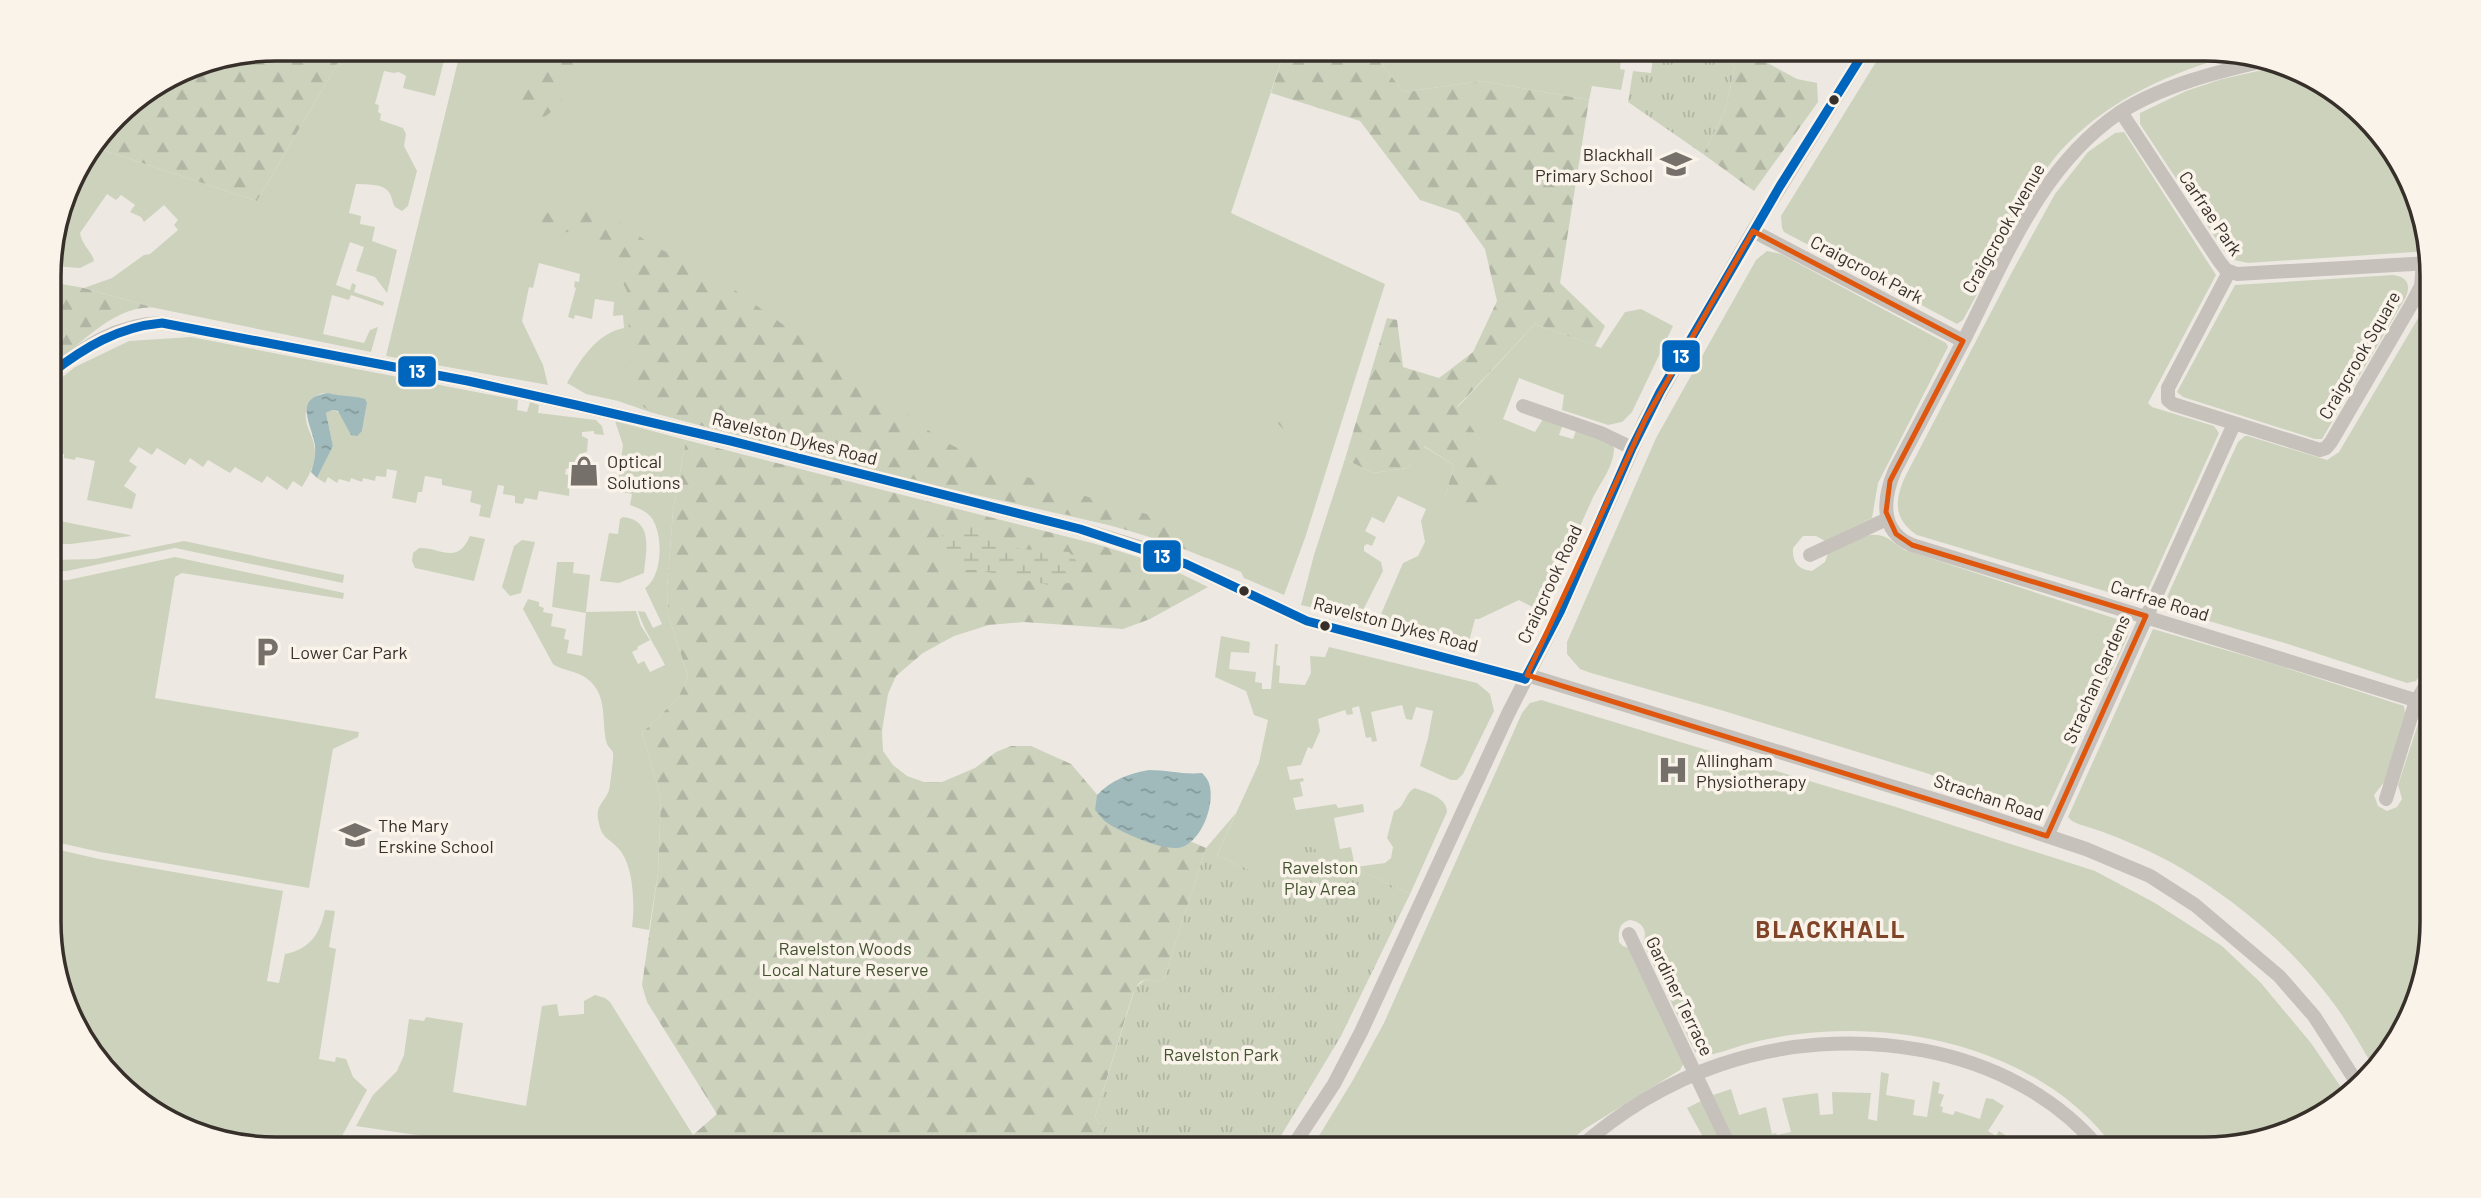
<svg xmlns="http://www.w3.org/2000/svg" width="2481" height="1198" viewBox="0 0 2481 1198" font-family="Barlow,sans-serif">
  <defs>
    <pattern id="forest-firs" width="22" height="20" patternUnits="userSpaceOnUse" patternTransform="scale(1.75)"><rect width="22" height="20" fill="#cdd2bd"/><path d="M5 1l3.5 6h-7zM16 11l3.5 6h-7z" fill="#b1b5a3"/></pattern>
    <pattern id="wetland-marsh" width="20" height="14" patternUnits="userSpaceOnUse" patternTransform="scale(1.75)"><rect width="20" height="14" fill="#cdd2bd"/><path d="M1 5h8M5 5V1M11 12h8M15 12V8" fill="none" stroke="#b1b5a3"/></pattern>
    <pattern id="park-tufts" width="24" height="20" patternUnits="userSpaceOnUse" patternTransform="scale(1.75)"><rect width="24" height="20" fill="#cdd2bd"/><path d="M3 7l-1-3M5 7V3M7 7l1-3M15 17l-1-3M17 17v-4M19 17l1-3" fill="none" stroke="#b1b5a3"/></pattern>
    <pattern id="water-ripples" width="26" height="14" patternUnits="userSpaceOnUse" patternTransform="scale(1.75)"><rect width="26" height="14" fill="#a0babc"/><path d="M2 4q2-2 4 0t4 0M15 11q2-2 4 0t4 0" fill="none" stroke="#839899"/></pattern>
  </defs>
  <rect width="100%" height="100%" fill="#ede9e2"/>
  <!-- green -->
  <g fill="#cdd2bd">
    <path d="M346 49H447L435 96 403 88 406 76 399 72 394 73 384 71 375 104 379 105 378 112 381 114 380 120 403 128 406 134 404 146 417 171 408 206 402 211 395 207C392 202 392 195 388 191 381 183 366 185 356 184L349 213 361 216 360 224 375 227 372 241 397 250 387 293 375 277 356 271 364 247 350 242 336 285 350 290 352 283 356 285 354 292 384 302 383 306 351 295 349 300 332 295 323 334 364 343 370 330 378 327 371 352 155 308 84 288 112 278 144 255 150 254 178 230 174 225 178 220 164 205 144 222 141 217 130 212 135 205 121 195 116 200 107 194 80 233C82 246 92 251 94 261L80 268 50 266 73 175 94 147 257 201Z"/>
    <path d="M461 49H1285L1231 213 1385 284 1305 538 1284 595 1244 578 1241 572 1173 544 1122 528 892 476 650 412 618 401 586 394 567 383C580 360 597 333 624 328L623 315 613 316 614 302 595 299 592 319 575 315 574 319 568 317 576 288 574 287 575 281 579 282 580 274 539 263 533 288 529 287 522 321 543 365 548 385 386 356Z"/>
    <path d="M1369 49H1622L1620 69 1625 70 1621 90 1592 86 1589 100 1482 81 1404 92Z"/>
    <path d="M1884 49H2205L2233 55C2170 73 2112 98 2066 145 2042 170 2026 201 2011 231 1995 261 1979 290 1963 320L1957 324 1784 232 1782 228 1781 216Z"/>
    <path d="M2285 65 2292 66 2385 138 2430 251 2248 263 2234 260 2224 251 2140 124V113L2186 91 2222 79Z"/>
    <path d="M2124 132 2216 275 2148 403 2152 407 2214 426 2219 433 2145 596 2138 601 1917 535C1892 519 1895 498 1906 475L2012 272 2055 194 2088 152 2115 133Z"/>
    <path d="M1767 251 1781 254 1946 343 1948 347 1878 483 1872 518 1825 541 1816 536H1803L1793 548C1792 562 1798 569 1812 571L1825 562 1829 550C1845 544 1868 529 1885 537 1892 540 1898 546 1905 550L2126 622 2129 625 2128 636 2049 805 2044 810 2035 809 2007 798 1981 793 1926 773 1724 711 1591 673 1580 669 1567 654V642L1656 438 1756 260Z"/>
    <path d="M2393 275C2407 277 2411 284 2406 297L2322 439H2315L2183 397 2177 392 2235 285Z"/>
    <path d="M2430 298 2431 657 2416 681 2407 683 2288 644 2171 610 2167 607 2166 599 2238 442 2245 436H2248L2327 460 2339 452Z"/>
    <path d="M1641 309 1673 326 1632 412 1622 422 1608 425 1562 410 1564 395 1519 378 1503 419 1535 432 1543 419 1563 424 1559 435 1573 439 1577 428 1610 441 1614 448C1614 468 1598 485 1591 502 1574 539 1559 575 1540 611L1519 600 1479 619H1475L1468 645 1378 621 1403 563 1418 556 1425 542 1421 521 1426 509 1398 496 1384 523 1372 517 1365 531 1376 537 1372 546 1367 544 1364 546V551L1381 562 1383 571 1361 614 1351 617 1301 605 1314 555 1345 459 1373 473 1408 468 1423 446 1454 465 1445 497 1481 441 1457 408 1535 324 1601 348 1625 312Z"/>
    <path d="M191 337 518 400 517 410 527 412 530 402 539 405 538 413 596 420 602 426 604 435 594 434V431L582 432V436L588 439 587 452 579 454 576 466 566 469 565 474 570 476 569 496 539 491 537 500 525 498 523 504 515 503V496L503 494 504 486 498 485 490 518 479 516 481 505 470 502 472 491 442 485V479L425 476 422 492H418L416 503 392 498 397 471 387 469 386 477 376 476 375 481 363 478 362 482 351 478 350 482 339 479 337 483 328 477 325 483 317 478 333 446 326 413 332 410 341 413 351 435 362 431 367 403C354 396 355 398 341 397 336 397 331 393 326 393 312 393 304 408 306 420 308 431 315 440 315 452 315 465 309 476 302 487L293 481 287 490 267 476 262 483 235 467 230 473 208 460 203 467 190 458 185 465 157 448 152 455 139 447 129 461 137 467 124 486 136 494 132 509 87 500 95 461 76 457 75 460 64 458V454L50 451V387L75 367 129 341Z"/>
    <path d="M615 421 686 440 673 511 667 589 668 614 688 676 678 698 642 733 661 798 658 873 649 930 632 927C635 906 634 866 619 849 607 836 602 840 598 819 596 804 605 802 609 790 610 786 614 756 613 753 612 749 608 747 607 744 601 723 608 699 591 682 579 670 564 672 553 664L523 609 528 599 539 602V606L544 608 543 612 553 614 551 626 566 629 564 639 569 640 567 653 582 656 586 613 552 607 557 562H574L573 573 590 575 586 612 636 611 641 626 650 640 637 647 638 649 632 652 638 664 644 661 650 672 665 665C657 649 642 627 638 611L645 612 653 628 662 624 645 588C663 577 664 531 650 516 644 510 638 508 630 505L632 494 617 491 623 445Z"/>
    <path d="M623 517C654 520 646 551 644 573L619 583 600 581 609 533 618 534 620 519Z"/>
    <path d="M50 519 130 535 131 536 71 544H50Z"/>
    <path d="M470 536 485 539 474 581 415 568 412 561 413 553 419 548C440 547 457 566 470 536Z"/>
    <path d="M522 540 535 542 521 593 510 596 502 587 514 546Z"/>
    <path d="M184 541 344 575 343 583 175 548 67 571 50 572V560L95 559Z"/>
    <path d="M175 557 344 593 343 599 182 573 175 577 155 698 359 732 358 737 333 749 309 888 100 852 51 841 50 581 68 580Z"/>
    <path d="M2153 629 2274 664 2404 706 2405 713 2385 781 2374 795 2378 806 2387 811 2397 807 2402 799 2398 785 2420 718 2426 713 2431 715 2432 922 2415 1009 2376 1072C2360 1044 2344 1015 2324 991 2284 940 2230 896 2174 864 2148 850 2119 837 2091 828 2083 825 2073 824 2068 817Z"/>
    <path d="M1221 636 1250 642 1249 653 1231 652 1229 669 1256 672 1255 682 1262 683V689H1271L1275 644H1278L1276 665 1280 666 1279 683 1305 685 1311 673 1310 656 1325 657 1329 647 1477 683 1490 694 1494 711 1463 774 1457 780H1451L1420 766 1428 738 1433 711 1416 707 1412 720 1406 719 1402 705 1371 712 1377 741 1372 742 1371 737 1366 738 1359 706 1352 708 1353 714 1347 715 1345 710 1318 719 1320 731 1312 749 1308 747 1301 765 1287 767 1290 780 1303 778 1304 781 1300 782 1303 796 1293 798 1296 810 1336 804 1338 808 1363 804 1364 812 1334 818 1340 849 1351 847 1355 867 1385 863 1391 858 1393 847 1387 838 1394 811C1406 807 1404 793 1415 788 1427 793 1447 797 1447 812L1410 894 1305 845 1285 887 1217 855 1259 763 1268 720 1254 715 1246 691 1215 677Z"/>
    <path d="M1541 700 1896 807 2095 871 2155 903 2222 946 2261 983 2311 1043 2347 1096 2331 1110 2219 1149H2115C2046 1053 1911 1020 1799 1034 1782 1036 1764 1039 1747 1044 1732 1048 1716 1055 1701 1056L1695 1052 1643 943C1648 931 1643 922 1630 920 1619 923 1618 931 1619 942L1623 946 1632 949 1684 1063 1680 1070 1583 1130 1561 1149H1311L1353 1080 1384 1023 1522 713 1530 703Z"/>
    <path d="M51 848 99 859 283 891 267 981 279 983 285 954C310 949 320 934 325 910L335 911 329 947 336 949 319 1059 335 1062 336 1057 346 1059 353 1077 367 1090 335 1149H276L189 1132 96 1060 51 952Z"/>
    <path d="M595 995 605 998 610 1002 693 1135 696 1149H455L456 1141 356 1126 373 1095 397 1071 404 1055 409 1019 424 1021 426 1017 463 1023 453 1092 526 1106 542 1006 557 1004 559 1016 584 1014V1001Z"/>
    <path d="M1881 1072 1889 1074 1886 1095 1915 1100 1913 1115 1927 1117 1933 1081 1940 1083 1938 1093 1944 1095 1940 1106 1943 1107 1942 1112 1953 1115 1955 1111 1980 1119 1986 1098 1993 1099 2004 1106 1988 1131 1996 1136 1999 1131 2020 1145 2017 1149H1902L1875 1144 1871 1147C1836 1132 1788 1156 1756 1149 1749 1147 1744 1142 1735 1142L1713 1095 1731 1089 1739 1115 1766 1107 1772 1134 1776 1133 1777 1135 1791 1132 1782 1098 1818 1093 1820 1115 1833 1114 1832 1092 1871 1093 1868 1119 1877 1121Z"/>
    <path d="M1701 1101 1723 1148V1149H1683L1703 1137 1687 1108Z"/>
  </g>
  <!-- forest -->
  <g fill="url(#forest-firs)">
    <path d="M276 49H346L257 201 94 147 126 106 191 66Z"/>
    <path d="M548 49H594L585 66 560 87 562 103 546 116 533 119 519 109 522 79Z"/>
    <path d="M1285 49H1369L1404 92 1482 81 1589 100 1560 283 1605 326 1595 346 1535 324 1457 407 1481 441 1502 481 1481 516 1455 513 1445 497 1454 465 1424 446 1408 468 1373 473 1345 459 1387 318 1397 320 1403 367 1439 378 1473 352 1497 301 1485 249 1459 213 1420 200 1360 121 1271 93Z"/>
    <path d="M1707 49H1742L1797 79 1817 83 1818 102 1754 191 1703 154 1725 111 1735 66Z"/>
    <path d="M573 208 613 217 646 241 732 288 905 412 941 440 993 465 1061 489 1160 518 1212 545 1206 558C1126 524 1040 509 955 489 853 465 751 439 650 412L639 403 634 391 631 372 627 291 611 258 585 235 571 232 541 233 532 229C541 211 553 209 573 208Z"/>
    <path d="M56 283 84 288 155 308C117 303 78 346 50 368V286Z"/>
    <path d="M1280 400 1293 403 1283 429 1271 416 1265 403Z"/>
    <path d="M686 440 1096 544 1161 564 1208 587 1150 619 1123 629 1024 622 989 625 954 636 923 653 896 676 888 694 882 731 883 751 893 765 907 776 924 782H942L975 768 996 752 1011 746H1031L1071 764 1106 805 1206 848 1164 979 1157 982 1146 979 1139 983 1133 993 1095 1117 1103 1129 1094 1149H696L693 1135 717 1114 647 1002 642 985 658 873 661 798 642 733 678 698 688 676 668 614 667 589 673 511Z"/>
  </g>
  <!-- wetland -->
  <path fill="url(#wetland-marsh)" d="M949 528H970L1020 549 1069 552 1079 564 1078 575 1069 583 1049 585 978 570H963L948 561 940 551 941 537Z"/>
  <!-- park -->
  <g fill="url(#park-tufts)">
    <path d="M1654 49H1707L1735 66 1725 111 1703 154 1628 102 1633 71 1651 73Z"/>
    <path d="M1236 813 1217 855 1284 886 1304 844 1410 894 1341 1036 1273 1149H1094L1103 1129 1095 1117 1135 988 1146 979 1157 982 1164 979 1206 848Z"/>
  </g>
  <!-- water -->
  <g fill="url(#water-ripples)">
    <path d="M328 393C341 397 352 395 365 399L367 403 362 431 357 436 351 435 338 411 332 410 326 413 333 446 317 478 311 472C314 463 316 454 315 445 312 424 292 398 328 393Z"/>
    <path d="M1149 770C1168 770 1184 775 1202 773 1206 777 1209 781 1210 787 1214 806 1202 840 1182 847 1166 853 1120 832 1106 822 1102 819 1099 814 1095 810L1097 795C1112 780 1127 774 1149 770Z"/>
  </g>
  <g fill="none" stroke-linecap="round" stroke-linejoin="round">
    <!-- minor -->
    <g stroke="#c6c1bb" stroke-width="14">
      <path d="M2264 61C2216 72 2161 86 2119 113 2041 166 2006 257 1965 338 1942 382 1918 426 1895 470 1883 498 1879 531 1912 545L2431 705"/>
      <path d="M2121 112 2219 261 2226 270 2237 274 2430 263"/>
      <path d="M1753 231 1963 341"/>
      <path d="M2229 272 2168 388V400L2173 404 2320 450 2326 448 2331 442 2411 305 2421 286 2423 263"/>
      <path d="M50 374C84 347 117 324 162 323L468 381 576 405 731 441 1080 529 1142 548 1186 564 1307 621 1525 679"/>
      <path d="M1523 406 1601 433 1632 448"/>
      <path d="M1810 555 1887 519"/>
      <path d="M1527 675 1966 809 2086 849 2150 876 2195 905 2279 976 2314 1016 2359 1086"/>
      <path d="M2386 799 2415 704 2431 676"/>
      <path d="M2047 836 2234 424"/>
      <path d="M1629 934 1731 1149"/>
      <path d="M1291 1149 1334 1084 1361 1032 1508 714 1560 612 1646 418 1753 231 1866 49"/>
      <path d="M1578 1149C1618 1113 1668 1082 1719 1065 1845 1021 2011 1042 2100 1149"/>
    </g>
    <!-- bus-1 casing -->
    <g stroke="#f9f3ea" stroke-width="14">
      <g id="bus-1">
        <path d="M50 374C85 347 118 327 162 323L468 381 576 405 731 441 1080 529 1186 564 1307 621 1525 679"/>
        <path d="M1525 679 1560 612 1632 448 1660 392 1780 186 1866 49"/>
      </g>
    </g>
    <!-- bus-1 -->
    <use href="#bus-1" stroke="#0065bd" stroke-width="9"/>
  </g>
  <!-- marked area -->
  <path fill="none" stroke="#df570e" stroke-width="5" stroke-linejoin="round" d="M1753 231 1963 341 1890 481 1886 512 1896 534 1912 545 2146 616 2047 836 1527 675 1646 418Z"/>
  <!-- icons -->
  <defs>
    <g id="school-bare" transform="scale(2.415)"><path d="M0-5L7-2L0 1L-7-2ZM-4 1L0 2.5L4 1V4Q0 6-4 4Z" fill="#76706a" stroke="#f9f3ea" stroke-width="2.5" paint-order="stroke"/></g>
    <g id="shop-bare" transform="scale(2.415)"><path d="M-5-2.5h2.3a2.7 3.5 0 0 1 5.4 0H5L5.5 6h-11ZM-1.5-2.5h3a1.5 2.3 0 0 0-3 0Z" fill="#76706a" stroke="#f9f3ea" stroke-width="2.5" paint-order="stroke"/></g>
    <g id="parking-bare" transform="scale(2.415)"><path d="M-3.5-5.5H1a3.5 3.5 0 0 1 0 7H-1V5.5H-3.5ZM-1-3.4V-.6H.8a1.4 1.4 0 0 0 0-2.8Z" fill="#76706a" stroke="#f9f3ea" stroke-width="2.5" paint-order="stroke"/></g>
    <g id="hospital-bare" transform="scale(2.415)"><path d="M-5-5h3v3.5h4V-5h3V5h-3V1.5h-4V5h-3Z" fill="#76706a" stroke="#f9f3ea" stroke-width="2.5" paint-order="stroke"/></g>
  </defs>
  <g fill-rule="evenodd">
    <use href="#school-bare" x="1676" y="164"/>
    <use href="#shop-bare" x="584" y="471"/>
    <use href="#parking-bare" x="267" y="652"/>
    <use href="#hospital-bare" x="1673" y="770"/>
    <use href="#school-bare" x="355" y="835"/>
  </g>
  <!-- markers -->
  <g fill="#362f2a" stroke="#f9f3ea" stroke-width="2.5">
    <circle cx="1834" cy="100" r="6"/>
    <circle cx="1244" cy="591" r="6"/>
    <circle cx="1325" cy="626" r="6"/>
  </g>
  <g text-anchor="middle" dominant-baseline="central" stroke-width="7" stroke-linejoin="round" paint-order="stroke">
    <!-- poi labels -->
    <g font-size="18" fill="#362f2a" stroke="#f9f3ea" text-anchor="start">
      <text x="1653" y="154" text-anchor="end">Blackhall<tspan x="1653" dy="21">Primary School</tspan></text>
      <text x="607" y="461">Optical<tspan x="607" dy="21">Solutions</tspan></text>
      <text x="290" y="652">Lower Car Park</text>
      <text x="1696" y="760">Allingham<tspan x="1696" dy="21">Physiotherapy</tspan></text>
      <text x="378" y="825">The Mary<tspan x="378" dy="21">Erskine School</tspan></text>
    </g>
    <!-- street labels -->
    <g font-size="18" fill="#362f2a" stroke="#f9f3ea">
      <text transform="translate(2211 213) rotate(56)">Carfrae Park</text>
      <text transform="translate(2003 228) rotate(-60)">Craigcrook Avenue</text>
      <text transform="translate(1867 269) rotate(28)">Craigcrook Park</text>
      <text transform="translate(2359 355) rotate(-60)">Craigcrook Square</text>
      <text transform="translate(795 438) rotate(14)">Ravelston Dykes Road</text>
      <text transform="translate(1549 584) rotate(-65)">Craigcrook Road</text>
      <text transform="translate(2160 600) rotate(17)">Carfrae Road</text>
      <text transform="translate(1396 624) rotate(15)">Ravelston Dykes Road</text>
      <text transform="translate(2096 679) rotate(-66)">Strachan Gardens</text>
      <text transform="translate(1989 797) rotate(18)">Strachan Road</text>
      <text transform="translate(1680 996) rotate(64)">Gardiner Terrace</text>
    </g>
    <!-- park labels -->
    <g font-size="18" fill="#43532f" stroke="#f9f3ea">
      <text x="1320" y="867">Ravelston<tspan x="1320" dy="21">Play Area</tspan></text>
      <text x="845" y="948">Ravelston Woods<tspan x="845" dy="21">Local Nature Reserve</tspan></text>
      <text x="1221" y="1054">Ravelston Park</text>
    </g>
    <!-- district labels -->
    <g font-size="24" font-weight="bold" letter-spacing="2" fill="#804429" stroke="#f9f3ea">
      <text x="1831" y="928">BLACKHALL</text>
    </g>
  </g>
  <!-- crop -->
  <path d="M0 0H2481V1198H0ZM276 61H2205A215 215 0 0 1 2420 276V922A215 215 0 0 1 2205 1137H276A215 215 0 0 1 61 922V276A215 215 0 0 1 276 61Z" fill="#f9f3ea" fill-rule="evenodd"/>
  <path fill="none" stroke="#362f2a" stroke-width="3.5" d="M276 61H2205A215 215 0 0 1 2420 276V922A215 215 0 0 1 2205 1137H276A215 215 0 0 1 61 922V276A215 215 0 0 1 276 61Z"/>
  <g stroke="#f9f3ea" stroke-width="2.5">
    <rect x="1661" y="339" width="40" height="34" rx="7" fill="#0065bd"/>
    <rect x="397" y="355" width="40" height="33" rx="7" fill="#0065bd"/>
    <rect x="1142" y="539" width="40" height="34" rx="7" fill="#0065bd"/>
  </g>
  <g font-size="19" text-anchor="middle" font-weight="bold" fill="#fff">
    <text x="1681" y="363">13</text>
    <text x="417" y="378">13</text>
    <text x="1162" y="563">13</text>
  </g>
</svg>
